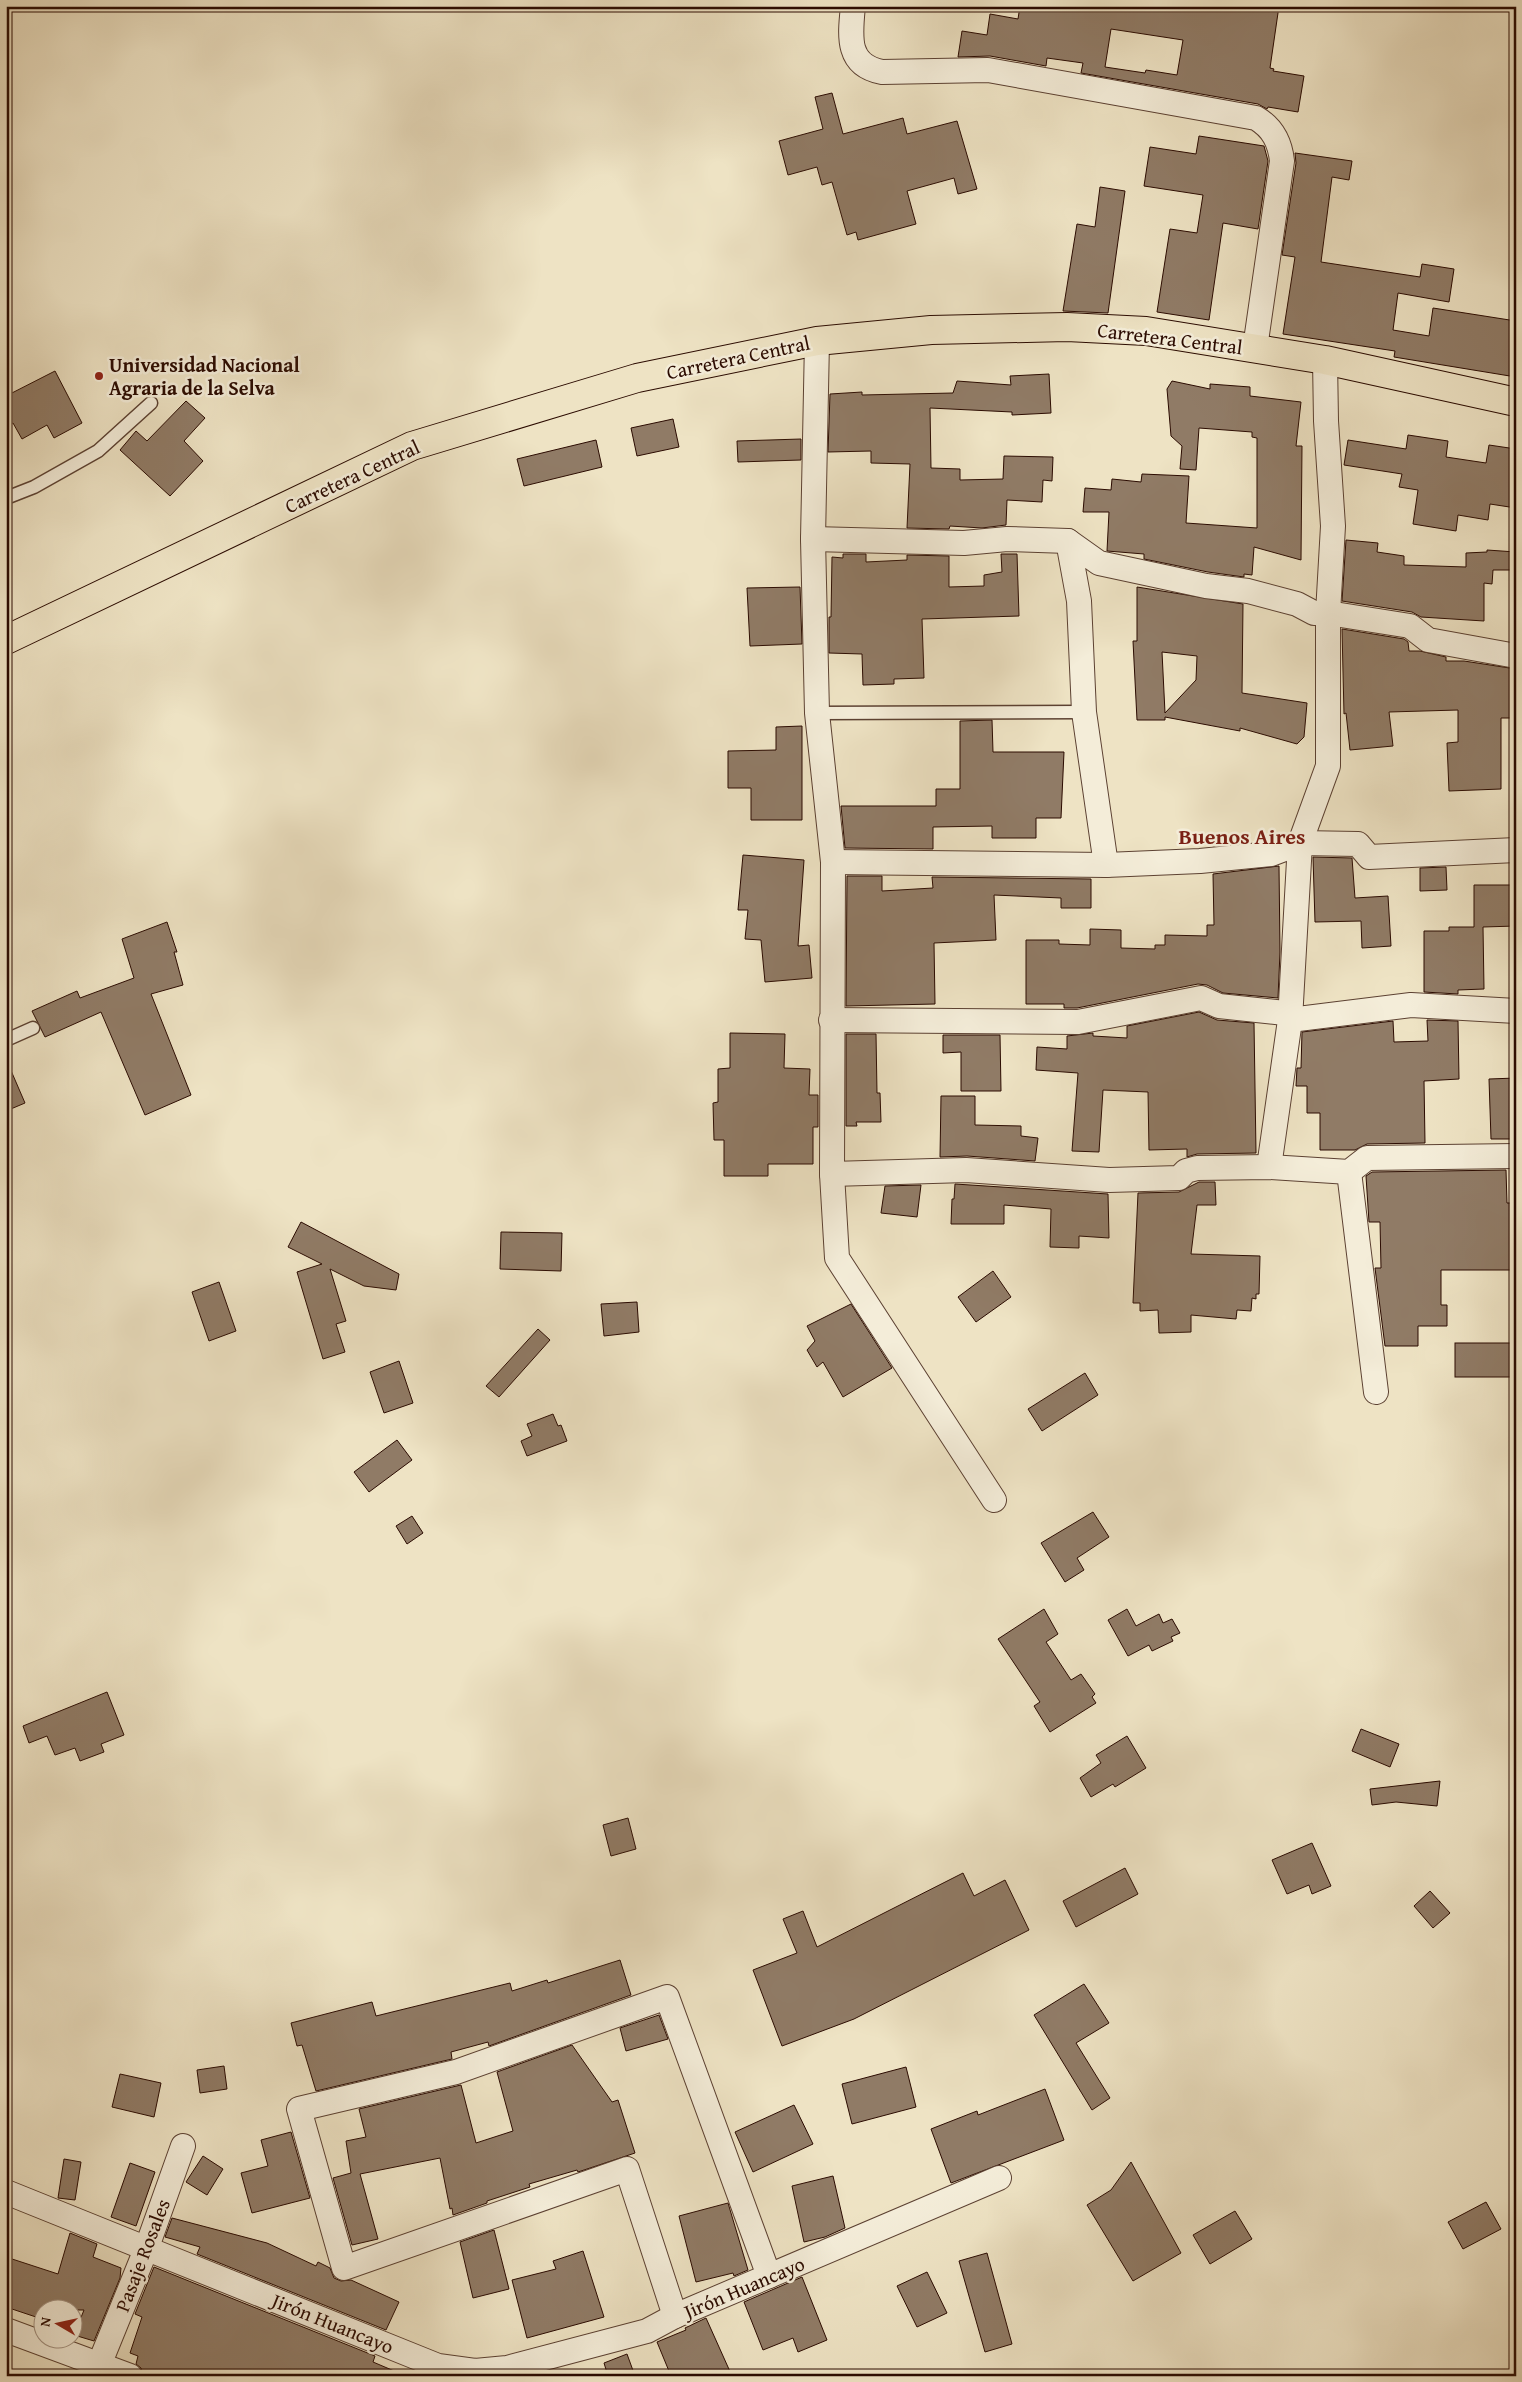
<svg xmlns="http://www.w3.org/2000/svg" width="1522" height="2382" viewBox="0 0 1522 2382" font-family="'Gentium Book Plus',serif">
  <rect width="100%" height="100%" fill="#eee3c4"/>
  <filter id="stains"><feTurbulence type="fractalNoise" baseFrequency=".004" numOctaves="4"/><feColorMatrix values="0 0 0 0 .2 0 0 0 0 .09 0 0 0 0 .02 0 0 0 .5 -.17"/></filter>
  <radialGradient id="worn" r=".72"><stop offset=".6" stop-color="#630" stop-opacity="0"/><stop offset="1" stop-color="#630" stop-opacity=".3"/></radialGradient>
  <!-- building -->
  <g fill="#907b66" stroke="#2b0b01" fill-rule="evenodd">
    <path d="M1020 6H1279L1270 68 1274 69 1273 71 1304 76 1298 112 1268 107 1267 109 1258 104 1081 73 1083 63 1047 58 1046 66 990 56 958 57 962 31 987 35 990 14 1018 19ZM1111 29 1183 40 1177 75 1146 70 1145 73 1105 67Z"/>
    <path d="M832 93 843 134 903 118 907 134 957 121 977 189 958 194 954 178 907 191 916 224 858 240 856 232 847 235 832 182 822 185 817 167 788 175 779 141 823 129 815 97Z"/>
    <path d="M1199 136 1264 146 1268 161 1258 229 1223 223 1209 320 1157 312 1170 229 1197 233 1203 195 1144 186 1150 147 1196 154Z"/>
    <path d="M1295 153 1352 161 1349 180 1332 177 1321 262 1420 277 1422 264 1454 269 1449 302 1398 293 1393 330 1429 336 1433 308 1516 321V377L1394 357 1395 351 1283 334 1295 257 1282 255 1296 163Z"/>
    <path d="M1100 187 1125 191 1108 313 1063 311 1077 224 1095 227Z"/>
    <path d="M55 371 82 423 54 438 47 425 22 439 13 423 6 426V396Z"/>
    <path d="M1049 374 1051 413 1012 415V412L930 408 931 468 960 469V480L1003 479 1004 456 1053 457 1052 481 1043 480 1042 502 1007 500 1006 525 982 528 950 526 949 529 907 528 910 464 871 463V451L828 452 830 394 862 392V395L953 393 957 381 1011 385 1010 376Z"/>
    <path d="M1172 381 1210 389V384L1250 387V396L1301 402 1296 446H1302L1301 560 1254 547 1252 575 1244 574V577L1208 572 1144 559V554L1107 551 1109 512H1083L1085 488 1111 490 1112 479 1141 482 1142 474 1189 476 1186 523 1257 528V438L1252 437V432L1199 428 1196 470 1180 469 1182 446 1171 436 1167 389Z"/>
    <path d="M186 401 205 418 184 441 203 461 170 496 120 450 136 431 147 441Z"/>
    <path d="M673 419 679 447 637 456 631 428Z"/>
    <path d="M1408 435 1448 441 1446 457 1486 463 1489 445 1516 449V508L1490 504 1488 520 1458 515 1456 531 1413 524 1418 490 1399 487 1402 474 1344 465 1348 440 1406 449Z"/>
    <path d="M801 439V460L738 462 737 441Z"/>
    <path d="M596 440 602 467 524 486 517 459Z"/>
    <path d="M1346 540 1378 543 1377 552 1404 556V565L1466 567V553L1487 552V550L1516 552V570H1493L1492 584 1484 583V621L1421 617 1412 612 1342 601Z"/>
    <path d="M843 554H866V562L907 560V555L949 556V587L984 586V575L1002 572 1001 554H1017L1019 616 922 619 924 678 894 679V684L863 685 862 654 829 653V617H831L832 557 843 558Z"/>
    <path d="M800 587 802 644 750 646 747 588Z"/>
    <path d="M1137 587 1243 604 1242 693 1307 703 1304 737 1297 744 1240 728V731L1165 717V720H1137L1133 641H1137ZM1162 652 1197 656 1196 680 1165 713Z"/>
    <path d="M1342 629 1404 639 1408 642 1409 651H1420L1446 657V661H1464L1516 669V709H1512V718H1501V789L1449 791 1447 743 1458 742V710L1389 712 1393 746 1350 750 1346 713 1344 714Z"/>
    <path d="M992 720 993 752H1064L1061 818H1036V838H992V826L933 827V849L845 848 841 806H936V789H960V721Z"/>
    <path d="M802 726V820H751V788H728V751L776 750V727Z"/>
    <path d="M743 855 804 860 798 946 809 945 812 978 765 982 761 940 745 939 748 910H738Z"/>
    <path d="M1313 857 1352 858 1355 898 1388 896 1391 946 1362 948 1361 921 1315 922Z"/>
    <path d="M1279 866 1280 952 1278 998 1223 993 1207 985 1198 984 1077 1008H1064V1004H1026V940H1059V944L1090 945V929L1121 930V948L1155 949V945H1165V935L1207 936V925H1214L1213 874Z"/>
    <path d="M1446 867 1447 890 1420 891V868Z"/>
    <path d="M847 876H882V891L933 888 932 877 1091 879V908H1061V898L994 895 996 940 934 943 935 1004 846 1006Z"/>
    <path d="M1474 885H1516V926L1483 927 1484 989 1458 990V994L1424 992V931H1449V927H1474Z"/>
    <path d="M167 922 177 952H174L183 985 151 994 191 1095 145 1115 101 1012 45 1037 32 1011 77 991 80 998 134 978 122 939Z"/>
    <path d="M1199 1012 1217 1020 1254 1023 1256 1153 1197 1154 1187 1157V1149L1149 1150 1148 1092 1103 1090 1099 1152 1072 1151 1078 1073 1036 1070 1037 1047 1067 1049V1036L1093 1033V1036L1127 1038V1026Z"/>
    <path d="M1427 1020 1458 1021 1459 1079 1424 1081 1425 1143 1367 1144 1355 1150H1320V1113H1307V1086H1296L1297 1068H1301L1302 1032 1393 1021 1394 1042 1428 1041Z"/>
    <path d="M730 1033 785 1034 784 1068 810 1069 809 1095H818V1127H813V1164H768V1176H724V1140H714L713 1103 718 1102V1069L730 1068Z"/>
    <path d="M846 1034H876L877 1093H880L881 1122H856L857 1126H846Z"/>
    <path d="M943 1035H1000L1001 1091H961V1052L943 1053Z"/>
    <path d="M6 1059 25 1103 6 1111Z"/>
    <path d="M1516 1078V1139H1491L1489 1079Z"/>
    <path d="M941 1096H975V1125L1021 1126V1136L1038 1138 1035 1161 967 1156 940 1157Z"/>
    <path d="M1506 1170 1507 1203H1514L1513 1247H1516V1270H1441V1305H1447V1326H1418V1346H1385L1375 1268H1381L1380 1222H1369L1366 1176 1372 1172Z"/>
    <path d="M1199 1182H1215L1216 1205H1197L1191 1254 1260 1256 1259 1294H1256V1299L1252 1298 1251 1311 1237 1310 1236 1319 1191 1315V1332L1159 1333 1158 1310 1140 1311V1303H1133L1138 1193 1179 1192Z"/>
    <path d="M955 1184 1108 1194 1109 1238 1079 1236V1248L1050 1247 1051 1209 1004 1205V1224H951L952 1199H954Z"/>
    <path d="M921 1185 917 1217 881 1213 885 1186Z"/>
    <path d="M301 1222 399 1274 396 1290 364 1286 330 1269 346 1321 336 1324 345 1352 323 1359 297 1272 322 1264 288 1247Z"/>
    <path d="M501 1232 562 1233 561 1271 500 1269Z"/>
    <path d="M993 1271 1011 1297 976 1322 958 1297Z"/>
    <path d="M219 1282 236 1331 209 1341 192 1292Z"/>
    <path d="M637 1302 639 1332 604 1336 601 1304Z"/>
    <path d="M851 1304 892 1368 843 1397 823 1362 817 1367 807 1350 815 1341 807 1326Z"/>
    <path d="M538 1329 550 1340 499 1397 486 1386Z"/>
    <rect x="1455" y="1343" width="60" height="34"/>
    <path d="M399 1361 413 1403 384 1413 370 1372Z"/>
    <path d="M1085 1373 1098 1395 1042 1431 1028 1409Z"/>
    <path d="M553 1414 558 1426 561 1425 567 1441 527 1456 521 1441 532 1436 527 1424Z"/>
    <path d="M397 1440 412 1460 369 1492 354 1472Z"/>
    <path d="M1093 1512 1109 1537 1077 1558 1084 1570 1065 1582 1041 1543Z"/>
    <path d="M412 1516 423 1533 407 1544 396 1526Z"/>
    <path d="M1044 1609 1058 1634 1046 1642 1071 1680 1081 1674 1095 1694 1092 1697 1096 1703 1050 1732 1034 1706 1040 1702 998 1639Z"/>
    <path d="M1127 1609 1136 1626 1159 1614 1163 1623 1172 1619 1180 1633 1171 1637 1173 1641 1152 1651 1149 1645 1128 1656 1108 1620Z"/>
    <path d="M107 1692 124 1735 101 1744 104 1752 80 1761 75 1748 55 1755 47 1736 29 1743 23 1726Z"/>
    <path d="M1361 1729 1399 1744 1390 1767 1352 1751Z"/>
    <path d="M1127 1736 1146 1768 1115 1787 1113 1784 1091 1797 1080 1778 1101 1763 1096 1755Z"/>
    <path d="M1440 1781 1437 1806 1396 1802 1372 1805 1370 1789Z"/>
    <path d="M628 1818 636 1849 611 1856 603 1825Z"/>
    <path d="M1312 1843 1331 1886 1312 1894 1309 1885 1287 1894 1272 1860Z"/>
    <path d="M1125 1868 1138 1894 1076 1927 1063 1901Z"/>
    <path d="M963 1873 974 1896 1005 1880 1029 1930 854 2019 782 2046 753 1970 797 1953 783 1919 803 1911 817 1947Z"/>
    <path d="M1430 1891 1450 1913 1433 1928 1414 1906Z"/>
    <path d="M620 1960 631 1995 489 2046 488 2042 451 2052 452 2059 316 2091 302 2045 297 2046 291 2023 372 2002 376 2016 510 1983 512 1991 547 1980 548 1983Z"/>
    <path d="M1084 1984 1109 2023 1076 2043 1110 2098 1092 2110 1034 2015Z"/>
    <path d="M659 2015 668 2039 626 2051 620 2028Z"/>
    <path d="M572 2045 612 2102 618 2100 635 2153 578 2172 577 2170 529 2184 530 2187 487 2201V2203L453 2215 452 2208 450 2209 440 2158 360 2174 378 2239 352 2245 333 2178 351 2173 346 2141 366 2137 359 2109 461 2085 476 2143 513 2131 497 2072Z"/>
    <path d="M224 2066 227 2089 200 2093 197 2070Z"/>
    <path d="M906 2067 916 2107 852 2124 842 2084Z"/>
    <path d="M120 2074 161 2083 154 2117 112 2107Z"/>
    <path d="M1045 2089 1064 2140 951 2183 931 2129 977 2111 978 2115Z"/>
    <path d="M794 2105 813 2144 753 2172 735 2132Z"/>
    <path d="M291 2132 310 2198 252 2213 241 2173 268 2166 261 2140Z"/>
    <path d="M203 2156 223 2169 207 2195 186 2182Z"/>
    <path d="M64 2159 81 2162 75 2200 58 2198Z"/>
    <path d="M1131 2162 1181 2253 1133 2281 1087 2205 1111 2190Z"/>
    <path d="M130 2163 155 2172 136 2226 111 2217Z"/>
    <path d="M833 2176 845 2228 825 2237 804 2242 792 2186Z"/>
    <path d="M1486 2202 1501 2229 1463 2249 1448 2222Z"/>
    <path d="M728 2203 748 2270 734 2276 733 2273 696 2282 679 2216Z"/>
    <path d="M1235 2211 1252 2239 1210 2264 1193 2235Z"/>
    <path d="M172 2218 267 2243 316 2266 318 2262 330 2268 334 2278 341 2281 351 2280 399 2302 386 2330 197 2254 200 2247 165 2237Z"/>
    <path d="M494 2230 509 2289 473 2298 460 2242Z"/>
    <path d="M70 2233 97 2244 93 2257 121 2268 120 2278 94 2341 74 2335 84 2310H42V2319L6 2307V2257L58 2274Z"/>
    <path d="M583 2251 604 2317 527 2338 512 2280 556 2269 553 2261Z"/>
    <path d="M987 2253 1012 2344 985 2352 959 2261Z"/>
    <path d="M154 2267 375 2356 373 2362 406 2376H143L141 2368 136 2364 138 2356 130 2353 142 2317 135 2314Z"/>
    <path d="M927 2272 947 2313 917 2327 897 2286Z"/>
    <path d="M802 2277 827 2340 798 2352 793 2338 763 2350 744 2302Z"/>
    <path d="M706 2318 732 2376H671L657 2342 686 2330 685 2328Z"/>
    <path d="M627 2354 635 2376H608L604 2363Z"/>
  </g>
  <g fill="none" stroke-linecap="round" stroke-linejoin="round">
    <!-- lane casing -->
    <g stroke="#5c4132" stroke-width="15">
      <g id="lane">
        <path d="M6 498 34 487 98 451 151 403"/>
        <path d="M817 713 1084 712"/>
        <path d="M6 1040 33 1028"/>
      </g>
    </g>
    <!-- street casing -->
    <g stroke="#5c4132" stroke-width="26">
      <g id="street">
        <path d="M853 6C850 36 846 65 882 72L988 70 1256 118C1273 128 1280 142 1282 161L1255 348"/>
        <path d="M817 341 813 539 817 713 833 862 832 1174 837 1258 994 1500"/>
        <path d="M813 539 964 543 1007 539 1068 541"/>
        <path d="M833 862 1106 865 1200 861 1271 854 1300 843 1358 844 1369 857 1516 850"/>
        <path d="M1106 865 1084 712 1079 601 1068 541 1099 563 1206 586 1248 591 1297 604 1314 613H1328L1410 626 1428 640 1516 656"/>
        <path d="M831 1020 1078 1022 1201 998 1219 1006 1285 1013 1290 1020 1411 1005 1516 1011"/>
        <path d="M1269 1167 1290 1020 1300 843 1328 766V613L1333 526 1326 421 1325 360"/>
        <path d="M1349 1172 1376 1392"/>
        <path d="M832 1174 966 1170 1109 1180 1179 1178 1186 1171 1197 1168 1269 1167 1349 1172 1367 1158 1516 1156"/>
        <path d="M6 2192 438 2366 475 2371 507 2368 647 2331 675 2316 999 2178"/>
        <path d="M675 2316 627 2169 344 2268 299 2109 456 2072 667 1997 769 2276"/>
        <path d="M6 2330 130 2376"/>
        <path d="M99 2365 147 2247 183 2146"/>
      </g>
    </g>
    <!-- highway casing -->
    <g stroke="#2b0b01" stroke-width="30">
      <path id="highway" d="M6 640 412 446 637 378 817 341 931 330 1067 327 1146 331 1325 360 1516 402"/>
    </g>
    <!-- lane -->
    <use href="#lane" stroke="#f4edd9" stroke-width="12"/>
    <!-- street -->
    <use href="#street" stroke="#f4edd9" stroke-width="24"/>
    <!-- highway -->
    <use href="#highway" stroke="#eee3c4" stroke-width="28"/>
  </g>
  <!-- markers -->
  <circle fill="#8f2418" stroke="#f4edd9" stroke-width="2" cx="99" cy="376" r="5"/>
  <g text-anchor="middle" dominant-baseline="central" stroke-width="5" stroke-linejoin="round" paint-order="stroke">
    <!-- street labels -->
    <g font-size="20" fill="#2b0b01" stroke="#f4edd9">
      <text transform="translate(1170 338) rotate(7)">Carretera Central</text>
      <text transform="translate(738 357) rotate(-12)">Carretera Central</text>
      <text transform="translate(352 476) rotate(-25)">Carretera Central</text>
      <text transform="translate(142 2255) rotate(-69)">Pasaje Rosales</text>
      <text transform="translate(744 2287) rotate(-23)">Jirón Huancayo</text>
      <text transform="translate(333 2323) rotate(22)">Jirón Huancayo</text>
    </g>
    <!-- poi labels -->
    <g font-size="20" font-weight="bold" fill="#2b0b01" stroke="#f4edd9" text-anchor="start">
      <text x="109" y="364">Universidad Nacional<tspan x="109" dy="23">Agraria de la Selva</tspan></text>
    </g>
    <!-- quarter labels -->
    <g font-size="22" font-weight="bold" fill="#7a1f14" stroke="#f4edd9">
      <text x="1242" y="836">Buenos Aires</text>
    </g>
  </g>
  <!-- margin -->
  <rect width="1522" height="2382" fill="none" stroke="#eee3c4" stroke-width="25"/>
  <rect x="8" y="8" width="1507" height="2367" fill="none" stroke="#2b0b01" stroke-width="2.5"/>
  <rect x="12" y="12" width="1497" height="2357" fill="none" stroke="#2b0b01"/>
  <!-- north arrow -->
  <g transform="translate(58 2324) rotate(279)"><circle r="24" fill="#f4edd9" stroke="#a49383"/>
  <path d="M0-4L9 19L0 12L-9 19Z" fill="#8f2418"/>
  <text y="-8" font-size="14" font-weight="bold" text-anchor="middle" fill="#2b0b01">N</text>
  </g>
  <rect width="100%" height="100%" filter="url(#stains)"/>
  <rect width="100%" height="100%" fill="url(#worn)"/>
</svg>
